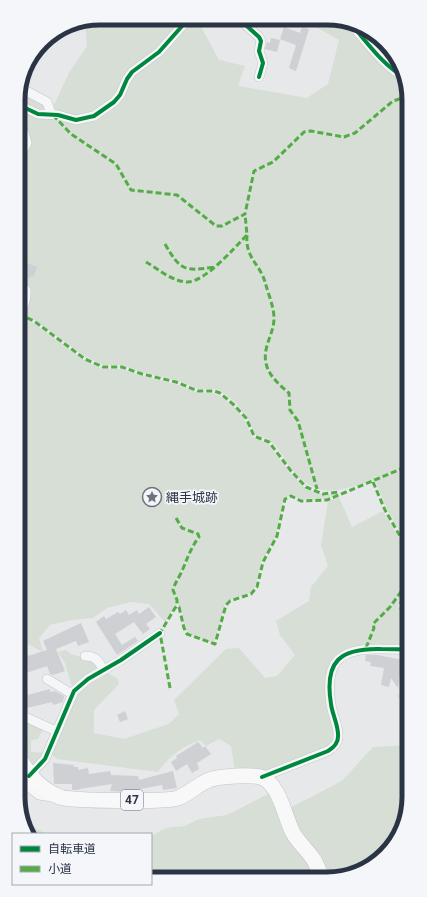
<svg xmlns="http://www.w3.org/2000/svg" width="427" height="897" viewBox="0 0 427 897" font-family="Roboto,'Noto Sans JP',sans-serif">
  <rect width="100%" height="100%" fill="#e6e8ea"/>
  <!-- green -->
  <g fill="#d6ded6">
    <path d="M100 18 187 19C158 41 96 147 53 107L69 73 87 46 86 31 80 22Z"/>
    <path d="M197 19 219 60 245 66 238 86 307 98 328 84 339 40 310 24 288 19 342 20 371 50 406 82 408 546 387 509 375 480C337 492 314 501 288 464 282 456 278 446 269 440 265 437 259 437 255 434L247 417 236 403 221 391 214 389H199L176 380 143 373 123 365H103L86 357 35 320 19 312V163L29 147 19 121V108L95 118 129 80 189 23Z"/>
    <path d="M359 28 381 39 402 73 386 60Z"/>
    <path d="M19 90 45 104V112L33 109 19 101Z"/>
    <path d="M19 316 33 323 84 360 102 369H122L142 376 175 384 198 393H213L219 395 233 406 244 419 252 437 268 443 289 472 306 489 323 495 338 494C323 500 305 503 291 495L284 498 276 536 262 561 255 587 250 593 229 600 225 604 214 643C207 641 191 637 187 631 180 624 187 611 177 604L175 606 165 622 149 604 131 602 107 608 93 618 72 620 50 625 39 638 43 652 27 644 20 646Z"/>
    <path d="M339 497 352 527 383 511 408 554V577L398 606 408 629V648L355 647 329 673 336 733 332 745 264 772H235L231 746 219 739 206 746 200 740C183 746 168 757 158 772L57 759 50 753 73 695 103 671 117 678 119 684 94 710V733L124 739 169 724 179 714 174 700 226 649 239 648 265 678 277 676 295 655 280 635 276 621 309 601 311 587 328 566 321 545 328 502Z"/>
    <path d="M408 587V621L402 606Z"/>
    <path d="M66 650 71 654 95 661 100 669 73 690 65 663 58 652Z"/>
    <path d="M406 652 408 653V678L405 675Z"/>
    <path d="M408 688V707L397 696Z"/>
    <path d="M21 717 44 727 38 739 31 740V752L46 753 44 758 30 767 21 752Z"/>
    <path d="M409 745V802L389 851 348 876H325L288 809 342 781 373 747Z"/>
    <path d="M270 793 308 858 315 876 151 877V836L166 828 185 826 199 819 227 815Z"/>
    <path d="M26 826H30L47 834H31Z"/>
  </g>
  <!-- building -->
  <g fill="#ced0d3">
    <path d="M69 24 75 25 77 31 48 41 47 38Z"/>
    <path d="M284 27 300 33 302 27 309 29 296 71 289 68 296 45 280 39Z"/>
    <path d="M271 38 280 40 277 52 265 49 267 42 270 43Z"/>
    <path d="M19 260 37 267 34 277 31 276 30 278 19 274Z"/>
    <path d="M149 607 156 617 146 624 150 629 143 634 134 622 115 634 122 645 135 637 138 641 117 655 96 622 104 616 106 619 118 612 120 614 126 610 129 615 137 610 139 614Z"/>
    <path d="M81 623 89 642 78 646 76 641 56 649 65 671 53 675 50 674 47 666 20 675V651L26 649 28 656 47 650 43 641Z"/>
    <path d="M366 655H378L402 660 398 688 391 678 389 687 381 685 384 668 370 666 371 662 365 661Z"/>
    <path d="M50 689V692L55 691 64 696 63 702 53 705 52 702 23 709 20 694 28 693V695Z"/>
    <path d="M125 711 128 719 120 722 117 715Z"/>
    <path d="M198 742 203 748 205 746 211 754 197 763 199 769 192 773 187 764 176 771 171 762 177 758 176 756Z"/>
    <path d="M53 763 74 765V767H78V770L88 768 89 774 110 771 111 775 138 776 139 780 173 771 177 788 163 790 162 785 125 792 110 791 112 784 79 789V790H72V784H54Z"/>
  </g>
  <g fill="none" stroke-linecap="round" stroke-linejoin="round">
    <!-- minor casing -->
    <g stroke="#c4c6c8" stroke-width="10">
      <g id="minor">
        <path d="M239 19 259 37 261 41 259 51 263 63 259 77"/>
        <path d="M351 24C367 42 384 67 406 78"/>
        <path d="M19 87 47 102 51 114"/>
        <path d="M19 105 38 114 58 115 76 120 94 116 114 102 120 95 127 79 132 72 159 52 183 25 192 19"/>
        <path d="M19 125 24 133 27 143 19 158"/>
        <path d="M19 286 26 290C26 298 26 305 19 311"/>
        <path d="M85 656C95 656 99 660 103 670"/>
        <path d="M47 679 72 694"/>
        <path d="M21 715 56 731"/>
        <path d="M29 776 45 759 74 691 88 679 121 660 160 633"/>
        <path d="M262 777 328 751C333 748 338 743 338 737 339 726 332 714 331 704 324 661 340 648 381 649 390 649 399 649 408 650"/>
        <path d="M21 781 39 795 52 797"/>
      </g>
    </g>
    <!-- primary casing -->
    <g stroke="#c2c5c8" stroke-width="16">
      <path id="primary" d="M21 761C31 778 41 789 60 797 68 801 168 802 178 798 189 794 198 784 209 780 218 776 255 774 263 778 280 786 285 818 293 833 303 850 316 855 320 876"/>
    </g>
    <!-- minor -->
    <use href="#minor" stroke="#f5f6f7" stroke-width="9"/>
    <!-- primary -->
    <use href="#primary" stroke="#f8f8f8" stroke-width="15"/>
    <!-- quiet -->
    <g stroke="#54ac47" stroke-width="3" stroke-dasharray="6 3" stroke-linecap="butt">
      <path d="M53 115 71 134 116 164 131 190 177 195 216 226H222L245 214 254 171 273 162 304 132 311 131 344 137 355 133 393 101 406 97"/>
      <path d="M247 235C245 258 260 264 265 282 268 293 274 307 274 318 274 330 268 339 266 350 262 370 276 382 289 393L290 410 298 421 317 489"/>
      <path d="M165 244C180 270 184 272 214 267"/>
      <path d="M146 262C158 269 173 282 188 282 206 281 234 248 247 235L245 214"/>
      <path d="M19 314 34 321 85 359 103 367H122L142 374 176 382 198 391H214L220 393 234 405 246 418 254 436 269 442 291 471 306 487 323 494 339 492"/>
      <path d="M405 413 407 416"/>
      <path d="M373 482 385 510 408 550"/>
      <path d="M176 518 182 528 198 534 199 537C190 549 187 560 181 573 178 579 175 583 173 590L177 600V606"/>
      <path d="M405 590 400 606 408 625"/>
      <path d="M366 648 374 628 373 624 390 607 408 582"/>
      <path d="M170 688 160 633 175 608 177 606 179 607 184 628 187 634 215 644 226 605 230 601 251 594 257 587 263 562 277 536 285 499 291 496 301 501 327 500 408 466"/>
    </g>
    <!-- cycleway casing -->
    <g stroke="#f4f6f9" stroke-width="6">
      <g id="cycleway">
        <path d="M239 19 259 37 261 41 259 51 263 63 259 77"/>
        <path d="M351 24C367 42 384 67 406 78"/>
        <path d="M19 105 38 114 58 115 76 120 94 116 114 102 120 95 127 79 132 72 159 52 183 25 192 19"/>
        <path d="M29 776 45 759 74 691 88 679 121 660 160 633"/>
        <path d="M262 777 328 751C333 748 338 743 338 737 339 726 332 714 331 704 324 661 340 648 381 649 390 649 399 649 408 650"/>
      </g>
    </g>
    <!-- cycleway -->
    <use href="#cycleway" stroke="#00873e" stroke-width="4"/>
  </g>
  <!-- icons -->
  <defs>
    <g id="sight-ring" transform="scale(1)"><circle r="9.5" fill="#f4f6f9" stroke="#6c737f" stroke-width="1.5"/><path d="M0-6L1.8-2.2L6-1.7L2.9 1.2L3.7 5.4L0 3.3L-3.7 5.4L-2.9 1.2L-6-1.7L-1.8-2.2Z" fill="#6c737f"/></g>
  </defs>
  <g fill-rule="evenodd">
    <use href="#sight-ring" x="152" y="497"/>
  </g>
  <g text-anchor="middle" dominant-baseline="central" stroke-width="3.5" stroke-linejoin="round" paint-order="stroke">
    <!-- shield labels -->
    <rect fill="#f4f6f9" stroke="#676e7b" stroke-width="1" x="121" y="790" width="22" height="20" rx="3"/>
    <g font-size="12" font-weight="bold" fill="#2b3445">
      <text x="132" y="800">47</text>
    </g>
    <!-- poi labels -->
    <g font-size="13" fill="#2b3445" stroke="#f4f6f9" text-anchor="start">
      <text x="166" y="497">縄手城跡</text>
    </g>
  </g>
  <!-- crop -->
  <path d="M0 0H427V897H0ZM100 25H327A75 75 0 0 1 402 100V797A75 75 0 0 1 327 872H100A75 75 0 0 1 25 797V100A75 75 0 0 1 100 25Z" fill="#f4f6f9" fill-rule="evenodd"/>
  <path fill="none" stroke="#2b3445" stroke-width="5" d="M100 25H327A75 75 0 0 1 402 100V797A75 75 0 0 1 327 872H100A75 75 0 0 1 25 797V100A75 75 0 0 1 100 25Z"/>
  <!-- legend -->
  <rect x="12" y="833" width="140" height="52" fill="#f4f6f9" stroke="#a4a8b1"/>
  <rect x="20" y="846" width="20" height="6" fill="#00873e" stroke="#a4a8b1"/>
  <text x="48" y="853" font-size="12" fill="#2b3445">自転車道</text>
  <rect x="20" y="866" width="20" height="6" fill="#54ac47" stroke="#a4a8b1"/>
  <text x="48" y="873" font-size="12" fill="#2b3445">小道</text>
</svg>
